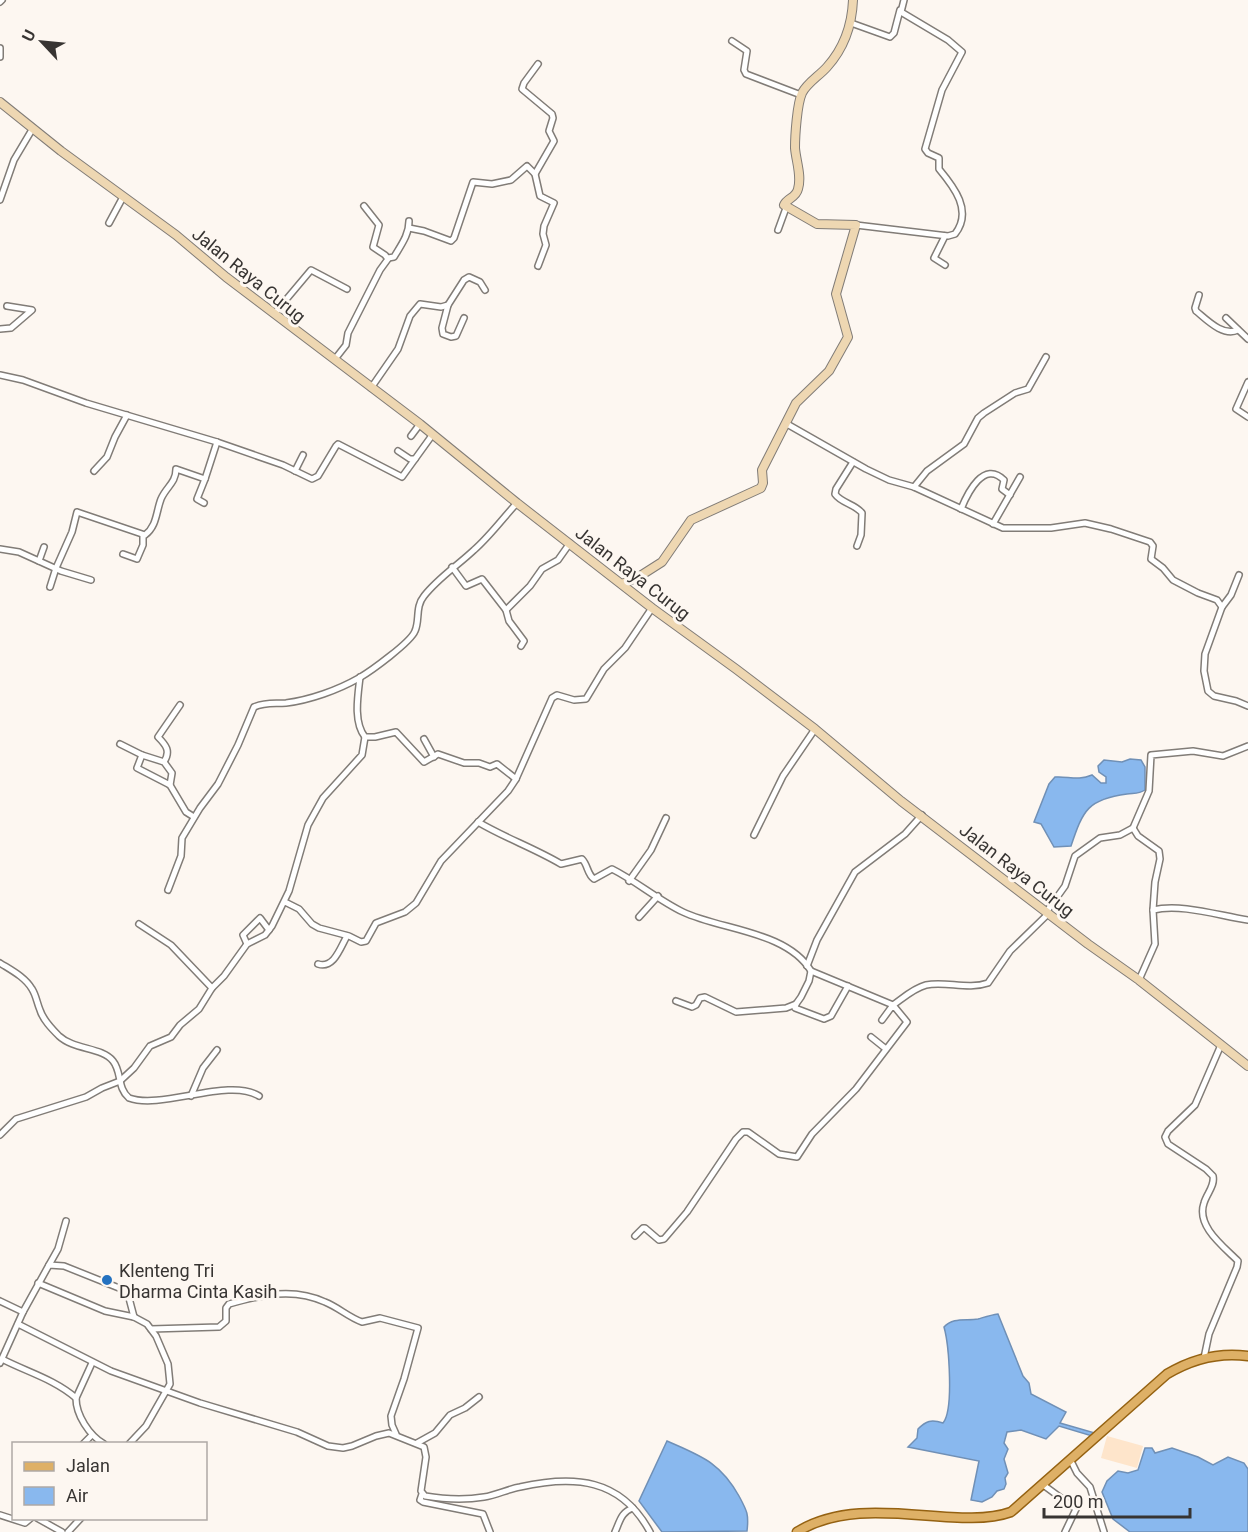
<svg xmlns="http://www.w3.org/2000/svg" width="1248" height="1532" viewBox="0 0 1248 1532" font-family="Roboto,sans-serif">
  <rect width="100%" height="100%" fill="#fdf7f1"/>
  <!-- green -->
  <path fill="#fee5cb" d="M1107 1436 1143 1446 1137 1468 1101 1458Z"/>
  <!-- water -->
  <g fill="#89b8ee" stroke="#7090b6" stroke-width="1.5">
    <path d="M1130 759 1141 760 1145 767V790C1139 794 1134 793 1127 794 1088 799 1083 810 1071 846L1054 847 1041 824 1034 822 1049 784 1055 777C1068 776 1078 781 1092 775L1101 783H1106V777L1099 772 1098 766 1104 760 1122 762Z"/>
    <path d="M998 1314 1023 1376 1029 1383 1031 1394 1066 1412 1060 1423 1095 1433 1092 1436 1059 1426 1046 1439 1021 1430 1007 1432 1004 1443 1008 1449 1004 1459 1008 1473 1005 1478 1006 1484 1004 1489 997 1491 992 1497 982 1502 971 1500 979 1461 908 1447 917 1438 918 1429C926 1421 931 1419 943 1423 954 1410 949 1345 944 1327 953 1317 966 1321 978 1319 985 1317 991 1315 998 1314Z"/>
    <path d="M667 1441C701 1456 720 1462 739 1496 747 1511 749 1514 747 1531L662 1532 639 1501Z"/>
    <path d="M1145 1448H1152L1155 1453 1172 1448 1198 1457 1213 1465 1228 1457 1244 1463 1248 1469V1532H1130L1113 1519 1102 1492 1107 1481 1118 1471 1128 1473 1138 1470Z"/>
  </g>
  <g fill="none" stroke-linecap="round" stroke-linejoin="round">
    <!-- street casing -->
    <g stroke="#817c77" stroke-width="8">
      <g id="street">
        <path d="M0 2 2 0"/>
        <path d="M851 23 890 37 894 33 900 10"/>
        <path d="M732 41 747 51 744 70 746 74 801 95"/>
        <path d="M0 48V57"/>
        <path d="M535 174 554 141 549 131 553 118 552 114 522 89 524 83 538 64"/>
        <path d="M0 200 14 160 33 128"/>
        <path d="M109 223 123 197"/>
        <path d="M856 225 948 236 955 234C973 211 954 187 939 169V158L928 153 925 149 942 90 962 52 948 40 901 12 904 0"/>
        <path d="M409 228 424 231 451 241 454 238 473 182 492 184 511 180 527 166 535 174 540 196 554 203 544 226 543 234 546 245 538 266"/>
        <path d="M778 230 786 208"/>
        <path d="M388 258 394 257C401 245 409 235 409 221"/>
        <path d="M945 265 934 258 945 236"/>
        <path d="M1199 295 1195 308 1196 311C1207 320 1223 337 1238 330"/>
        <path d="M448 305 442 328 443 334 451 337 456 336 464 318"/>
        <path d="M274 314 311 270 347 289"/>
        <path d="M1226 318 1248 339"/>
        <path d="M0 329 11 328 32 310 7 306"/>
        <path d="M335 359 346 345 348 333 380 270 388 259 385 255 373 247 379 225 364 206"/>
        <path d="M0 375 23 380 86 403 217 442 283 465 312 479 318 476 336 446 338 444 402 477 415 459"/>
        <path d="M1248 382 1236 409 1248 417"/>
        <path d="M371 388 398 349 410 316 420 304 441 307 448 305 464 280 469 277 480 282 485 290"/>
        <path d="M787 424 866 469 889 480 914 487 1003 528H1051L1085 523 1111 529 1150 542 1153 546 1151 559 1163 568 1173 580 1198 593 1217 600 1222 607 1205 654 1204 671 1208 691 1214 696 1236 701 1248 706"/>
        <path d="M411 436 420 424"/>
        <path d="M398 451 410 459H415L433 434"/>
        <path d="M853 462 836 489 835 494C841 503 855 504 862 513L861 535 857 546"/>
        <path d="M94 471 107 457 115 437 127 415"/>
        <path d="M295 471 303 455"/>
        <path d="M914 487 927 471 964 444 978 418 984 413 1015 393 1028 389 1046 357"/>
        <path d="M204 503 197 499 205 479"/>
        <path d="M961 509C968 492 984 460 1004 480L1002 489 1010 495"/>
        <path d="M993 524 1020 477"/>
        <path d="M0 549 19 552 61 571 91 580"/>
        <path d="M123 554 137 559 143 545V535"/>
        <path d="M39 561 44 547"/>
        <path d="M452 567 466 586 482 579 506 610 530 586 542 569 558 560 570 543"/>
        <path d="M50 587 56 568 72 532 77 512 145 535C157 526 156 512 161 499 166 487 176 483 176 469L205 479 217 442"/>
        <path d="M1222 607 1231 595 1239 575"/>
        <path d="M506 610 509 621 524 641 521 646"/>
        <path d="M360 677C358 695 353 722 365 737H375L396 732 424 762 438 754 464 763H479L490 767 497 764 516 779"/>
        <path d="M424 739 434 757"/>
        <path d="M120 744 142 755 164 762 172 773 170 785"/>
        <path d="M142 755 137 768 170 785 186 812 194 817"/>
        <path d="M164 762C171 751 166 745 158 737L180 705"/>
        <path d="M478 822C505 838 534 848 561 864L582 859C588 865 587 874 594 879L612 869C636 881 658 900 683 912 721 930 787 931 811 971L893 1005C903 998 914 988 926 985 946 981 968 990 988 983L1010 951 1049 913"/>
        <path d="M1133 828 1138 836 1159 851 1160 859 1155 882 1153 910"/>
        <path d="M754 835 783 776 815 729"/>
        <path d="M629 881 651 850 666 818"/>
        <path d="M168 890 181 856 182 838 200 808 218 784 238 745 254 707C265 702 275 704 286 703 310 700 338 690 359 678 371 671 411 642 415 631 420 620 415 607 424 596 438 578 457 566 474 550 490 536 503 518 517 503"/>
        <path d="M285 902 299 909 312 924 319 928 349 936 361 942 366 941 376 923 405 912 416 903 441 861 508 791 516 779 552 698 557 695 574 700 586 699 604 669 625 648 652 608"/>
        <path d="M1047 911 1065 886 1075 856 1100 838 1120 835 1133 828 1149 791 1151 755 1193 751 1223 756 1248 746"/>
        <path d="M639 917 658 896"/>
        <path d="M139 924 171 945 212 988"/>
        <path d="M247 944 243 935 260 918 269 930"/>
        <path d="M0 963C11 970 25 977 32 989 36 995 37 1003 40 1010 43 1020 52 1029 59 1036 74 1050 102 1047 113 1061 122 1072 117 1088 129 1098 162 1110 229 1077 259 1096"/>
        <path d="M318 964C334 969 340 948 347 936"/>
        <path d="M807 966 817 940 855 872 905 834 922 815"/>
        <path d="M1139 980 1155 944 1153 910C1181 903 1220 916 1248 920"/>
        <path d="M676 1001 692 1007 696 1005 700 998 705 997 736 1012 786 1008 796 1004 801 997 809 981 811 971"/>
        <path d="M796 1004 795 1008 824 1019 831 1016 848 986"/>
        <path d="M871 1037 886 1049"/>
        <path d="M191 1096 203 1068 217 1050"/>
        <path d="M0 1135 16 1119 86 1097 102 1088 120 1081 134 1068 150 1046 171 1037 180 1025 199 1009 212 988 224 976 247 944 265 935 272 926 289 891 308 825 323 798 362 755 365 737"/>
        <path d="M635 1236 643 1228H645L659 1240 664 1239 687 1212 736 1139 743 1132H748L779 1154 797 1157 812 1134 856 1089 907 1022 893 1005 882 1020"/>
        <path d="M49 1265 58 1249 66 1221"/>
        <path d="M38 1283 105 1311 134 1317 147 1324 156 1336 168 1364 170 1384 146 1426 129 1444"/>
        <path d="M0 1301 23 1312"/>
        <path d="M18 1324 111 1371 200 1403 297 1432 328 1446 343 1448 352 1446 376 1436 389 1433 424 1447 426 1457 421 1491 425 1496C443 1499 466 1500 484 1497 497 1495 508 1489 520 1487 574 1475 621 1478 650 1532"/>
        <path d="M151 1329 219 1327 226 1321V1308L229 1304C261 1295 293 1287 325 1302 338 1307 348 1317 362 1322L380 1318 418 1328 404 1379 391 1416 392 1425 396 1434"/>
        <path d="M1204 1358 1209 1334 1237 1267 1238 1261C1223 1246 1196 1226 1204 1203 1207 1193 1215 1186 1213 1176L1206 1169 1168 1144 1165 1137 1168 1131 1195 1105 1221 1045"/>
        <path d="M2 1359C27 1372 54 1379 76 1398 76 1415 89 1435 104 1444"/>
        <path d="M0 1363 23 1312 49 1265 64 1266 124 1290 129 1298 134 1317"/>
        <path d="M76 1398 92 1363"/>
        <path d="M417 1443 435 1433 450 1415 465 1408 479 1397"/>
        <path d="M83 1444 92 1435"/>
        <path d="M1070 1459 1077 1473 1090 1487 1104 1532"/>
        <path d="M1042 1484 1076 1509 1065 1532"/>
        <path d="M422 1494 420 1500 423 1502 483 1514 490 1532"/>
        <path d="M0 1515 25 1523 31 1518"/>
        <path d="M37 1518 62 1532"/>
        <path d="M68 1532 81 1518"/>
        <path d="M615 1532C620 1521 621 1512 633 1508"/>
      </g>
    </g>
    <!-- secondary casing -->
    <g stroke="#817c77" stroke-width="10">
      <g id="secondary">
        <path d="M0 102 61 151 176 235 226 277 420 424 517 503 652 608 736 669 815 729 901 801 1088 944 1139 980 1248 1066"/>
        <path d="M622 584 640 576 662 562 691 520 761 488 763 483 762 470 796 403 829 371 848 337 836 294 856 225 817 224 784 205C787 198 796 198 798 189 802 176 796 161 795 148 795 136 797 104 802 93 807 83 819 76 827 67 844 48 852 25 853 0"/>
      </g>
    </g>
    <!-- primary casing -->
    <g stroke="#956212" stroke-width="11">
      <path id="primary" d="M797 1532C863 1491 956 1532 1011 1512L1167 1374C1192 1359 1219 1352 1248 1356"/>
    </g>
    <!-- street -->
    <use href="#street" stroke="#fff" stroke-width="5"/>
    <!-- secondary -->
    <use href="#secondary" stroke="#eed7b2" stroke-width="8"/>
    <!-- primary -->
    <use href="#primary" stroke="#deb066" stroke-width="8"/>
  </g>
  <!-- markers -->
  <circle fill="#2371c0" stroke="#fdf7f1" stroke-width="2" cx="107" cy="1280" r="6"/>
  <g text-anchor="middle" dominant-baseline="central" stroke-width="6" stroke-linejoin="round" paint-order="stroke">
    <!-- street labels -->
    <g font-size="18" fill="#373432" stroke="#fdf7f1">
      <text transform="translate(249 275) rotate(39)">Jalan Raya Curug</text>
      <text transform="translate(633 573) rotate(38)">Jalan Raya Curug</text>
      <text transform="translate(1017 870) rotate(38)">Jalan Raya Curug</text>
    </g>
    <!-- poi labels -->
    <g font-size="18" fill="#373432" stroke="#fdf7f1" text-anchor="start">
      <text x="119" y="1270">Klenteng Tri<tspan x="119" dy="21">Dharma Cinta Kasih</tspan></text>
    </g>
  </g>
  <!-- legend -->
  <rect x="12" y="1442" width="195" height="78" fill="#fdf7f1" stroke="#aea9a5" stroke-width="1.5"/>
  <rect x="24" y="1462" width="30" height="9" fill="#deb066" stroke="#aea9a5" stroke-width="1.5"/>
  <text x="66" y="1472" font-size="18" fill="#373432">Jalan</text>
  <rect x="24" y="1487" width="30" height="18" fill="#89b8ee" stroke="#aea9a5" stroke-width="1.5"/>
  <text x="66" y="1502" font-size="18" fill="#373432">Air</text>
  <!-- north arrow -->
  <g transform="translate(42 42) rotate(296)" stroke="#fdf7f1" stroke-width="4.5" paint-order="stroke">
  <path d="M0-4.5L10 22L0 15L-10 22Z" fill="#373432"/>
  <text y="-9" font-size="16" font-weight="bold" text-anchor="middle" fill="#373432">U</text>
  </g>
  <!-- scale -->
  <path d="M1044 1508v9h146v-9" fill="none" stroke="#373432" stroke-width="3"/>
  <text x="1053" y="1508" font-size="18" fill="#373432" stroke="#fdf7f1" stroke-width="4.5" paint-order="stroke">200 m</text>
</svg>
